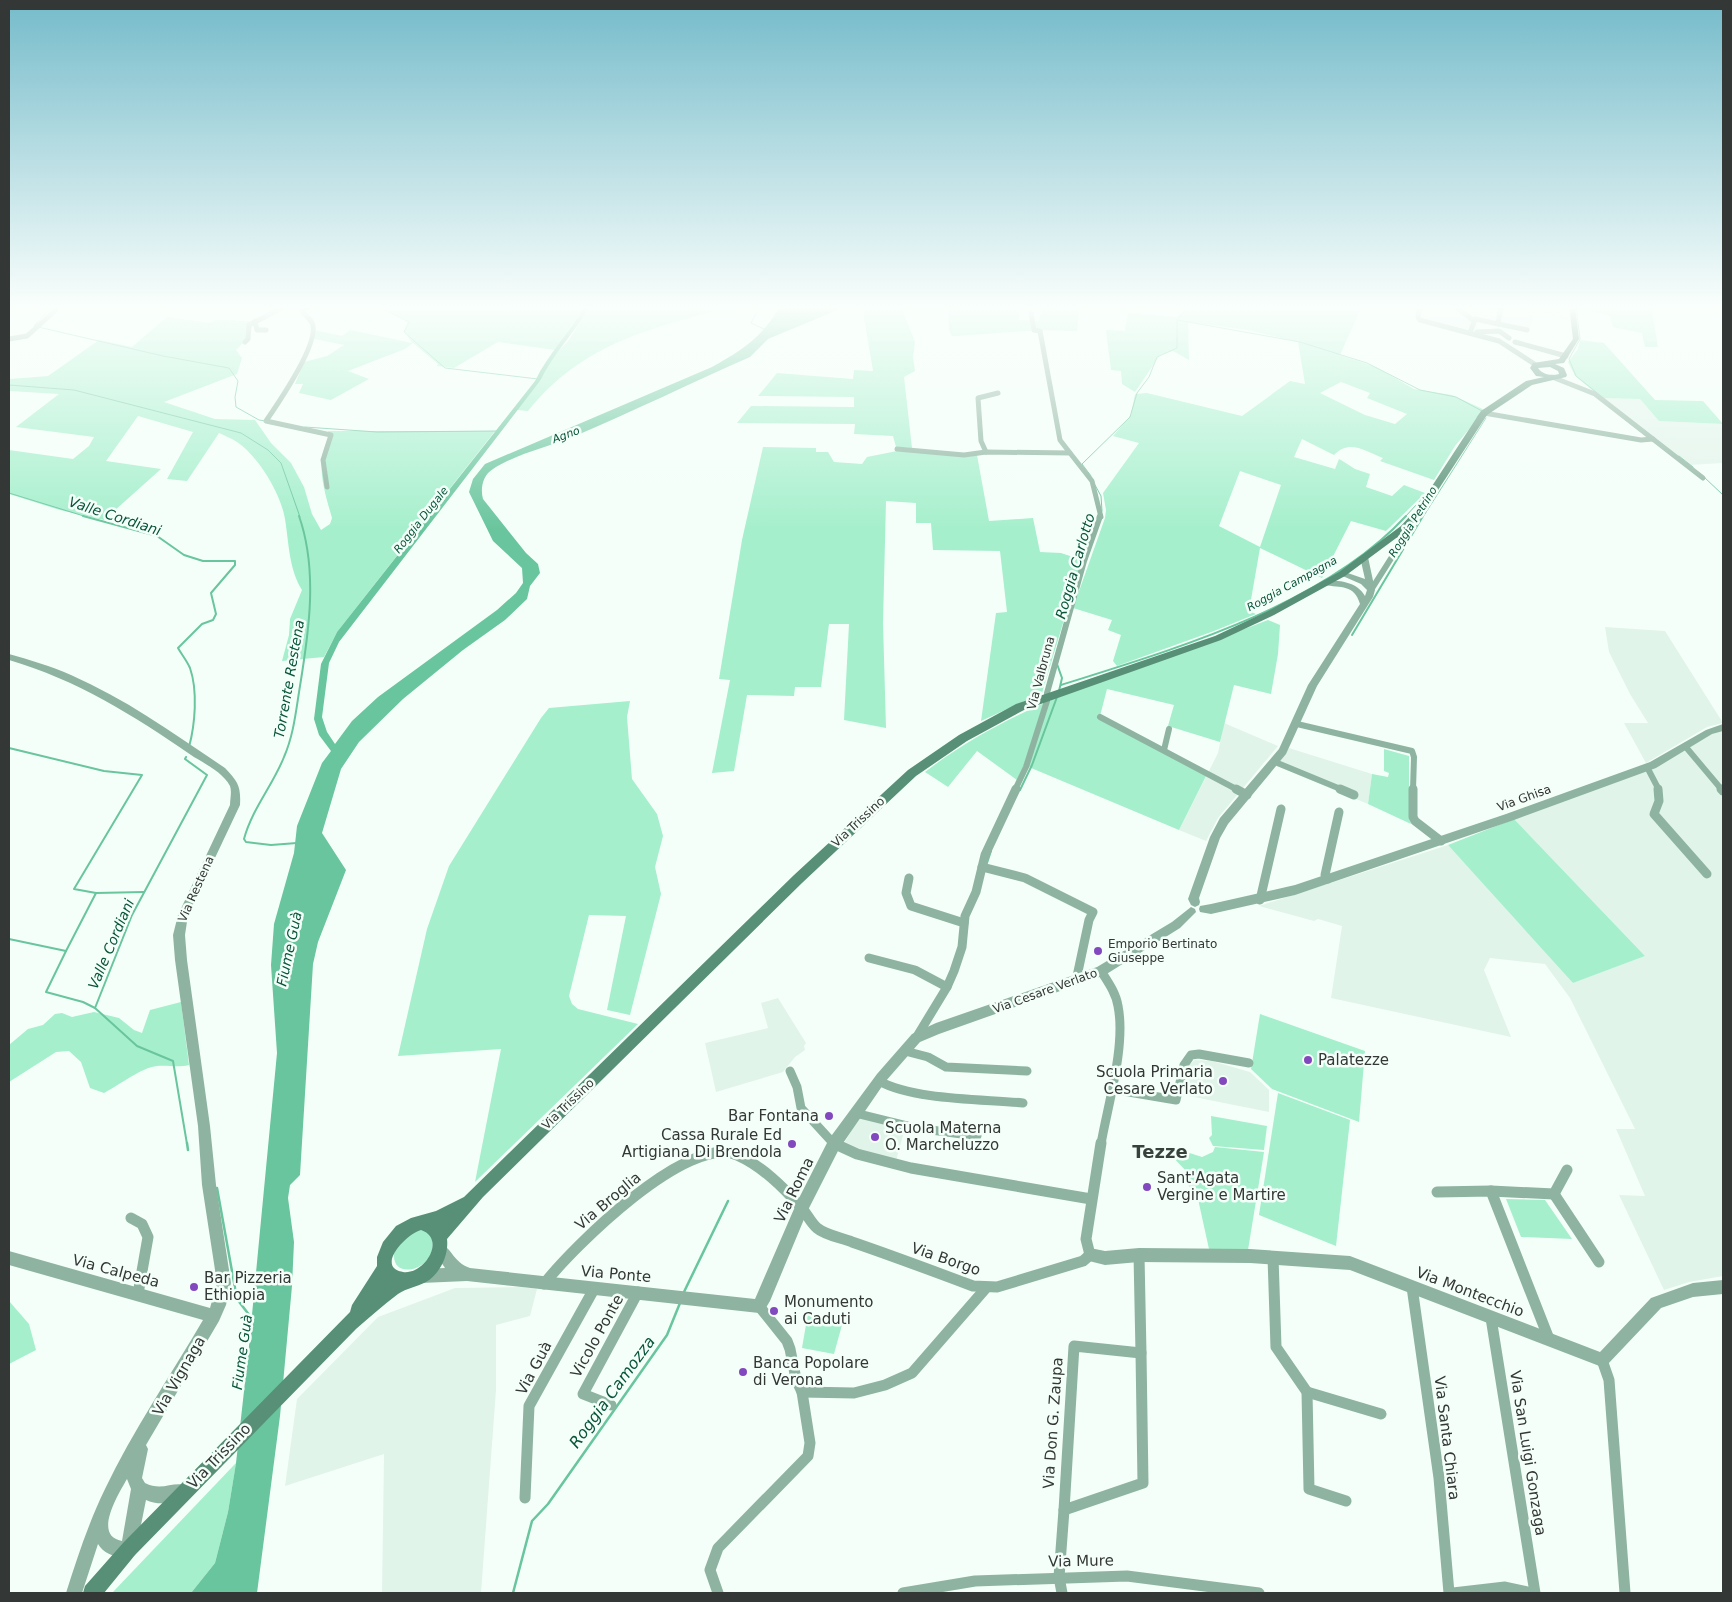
<svg xmlns="http://www.w3.org/2000/svg" width="1732" height="1602" viewBox="0 0 1732 1602" font-family="'DejaVu Sans',sans-serif">
  <rect width="100%" height="100%" fill="#f4fff9"/>
  <!-- built -->
  <g fill="#e1f4ea">
    <path d="M1423 306H1567L1569 321 1536 310 1529 332 1483 322H1478L1476 331 1421 318Z"/>
    <path d="M1602 398 1640 399 1659 421 1723 424V463L1689 465Z"/>
    <path d="M1605 627 1665 631 1723 723 1707 727 1646 763 1624 723H1648L1630 694 1609 652Z"/>
    <path d="M1224 723 1278 746 1218 818 1206 841 1179 830 1218 753Z"/>
    <path d="M1723 730V1276L1689 1282 1664 1290 1619 1195 1645 1196 1616 1129H1635L1570 998 1545 964 1490 958 1484 970 1511 1037 1331 998 1342 926 1318 919 1314 921 1259 906 1448 845 1544 948 1573 983 1645 956 1514 819 1616 782 1710 734Z"/>
    <path d="M1289 748 1372 774 1368 804 1277 766Z"/>
    <path d="M778 998 806 1043 804 1046 805 1050 795 1057 783 1072 716 1092 705 1043 768 1028 761 1003Z"/>
    <path d="M1195 1060 1212 1061 1250 1072 1269 1090V1112L1184 1095 1188 1066Z"/>
    <path d="M860 1116 905 1128 896 1161 843 1145Z"/>
    <path d="M520 1287 537 1289 530 1316 496 1325V1390L481 1593H382L384 1454 285 1486 297 1399 378 1317 455 1288Z"/>
  </g>
  <!-- green -->
  <g fill="#a5efcc" fill-rule="evenodd">
    <path d="M398 306H585L555 350 498 342 454 368 437 366 438 364 413 343 405 349 348 371 369 379 331 400 299 393 303 384H295L304 362 327 356 344 345 310 338 313 330 342 336 350 330 412 343 404 331 408 322 388 311Z"/>
    <path d="M590 306H734C652 328 584 342 528 411L517 410 540 381 549 361 569 340Z"/>
    <path d="M873 306H1020L1019 320 1039 321 1042 306H1080L1077 331 1040 330 957 336H952L949 330 948 309H902L915 342 913 357 915 371 904 377 912 448 896 447 893 436 854 434 855 424 737 423 751 406 854 407V397L758 396 777 373 853 379 854 370 873 371 863 311Z"/>
    <path d="M1190 306H1362L1340 355 1376 367 1414 389 1452 395 1485 410 1455 446 1434 480 1380 461 1383 458C1364 451 1350 439 1334 455L1302 439 1294 457 1335 469 1339 459 1341 460 1355 469 1370 474 1366 487 1392 496 1404 485 1425 493 1386 531 1351 521 1322 578 1260 548 1249 611 1256 614 1214 631 1117 666 1113 661 1121 635 1108 630 1112 620 1073 608 1105 518 1106 510 1103 493 1139 443 1113 436 1131 415 1135 394 1147 393 1242 416 1290 381 1305 384 1298 342 1248 330 1188 322 1189 360 1173 351 1160 355 1135 392 1122 384 1121 371 1111 370 1106 330 1125 331 1128 312 1176 317ZM1341 382 1370 393 1367 398 1407 414 1395 424 1365 415 1320 393ZM1240 471 1281 485 1260 547 1219 526Z"/>
    <path d="M1577 306H1651L1658 347H1645L1642 333 1613 327 1610 316 1577 308Z"/>
    <path d="M167 317 209 323 215 320 249 321 246 327V340L236 350 242 358 237 374 164 402 215 419 255 420 271 443 291 463 304 487 312 514 321 530 330 524 332 518C325 493 314 462 329 438L328 431H495L337 632 324 657 282 661 289 635 290 619 302 590C289 569 289 544 285 519 281 494 258 456 237 442 231 438 225 436 219 433L187 481 167 479 193 432 138 416 106 461 161 469 104 520 60 510 9 494V450L73 459 89 446 94 437 16 427 59 394 9 391V379L48 376 99 340 132 347Z"/>
    <path d="M1580 340 1604 343 1655 400 1703 401 1723 424 1659 421 1640 399 1602 398 1575 376 1568 362 1578 349Z"/>
    <path d="M763 447 816 448V452H828L834 462 862 464 867 457 897 451 977 455 989 521 1033 518 1040 552 1061 553 1082 560 1042 693 981 721 996 613 1007 612 1000 551 933 550 931 523H916V503L886 501 883 623 886 728 844 720 849 624H829L821 687H795L794 696 747 695 734 771 712 773 730 680 719 679 742 540Z"/>
    <path d="M1268 620 1280 625 1278 654 1271 694 1234 685 1220 742 1168 726 1174 705 1107 689 1100 716 1207 774 1179 830 1024 765 1017 780 977 751 948 787 925 772C1025 695 1152 665 1268 620Z"/>
    <path d="M630 701 627 717 632 779 657 814 663 836 655 867 661 894 630 1015 607 1010 626 916 589 915 569 996 572 1004 578 1009 638 1024 475 1182 501 1049 398 1056 427 929 449 866 541 718 549 708Z"/>
    <path d="M1384 749 1409 756V818L1411 824 1368 804 1372 774 1388 777 1389 773 1384 771Z"/>
    <path d="M1514 819 1645 956 1573 983 1448 845Z"/>
    <path d="M181 1002 189 1065C177 1068 169 1065 157 1066 142 1067 118 1086 104 1093L90 1088 81 1062 69 1051 56 1052 9 1082V1045L28 1029 43 1025 55 1014 62 1013 72 1017 94 1012 119 1018 134 1030 142 1033 150 1010Z"/>
    <path d="M1260 1014 1365 1051 1359 1122 1272 1089 1251 1069Z"/>
    <path d="M1278 1093 1350 1120 1336 1246 1259 1215Z"/>
    <path d="M1211 1116 1267 1126 1264 1150 1213 1146 1209 1138 1212 1135Z"/>
    <path d="M1171 1147 1202 1157 1213 1152 1215 1147 1264 1152 1248 1250 1209 1249 1198 1199 1185 1180 1189 1174 1167 1151Z"/>
    <path d="M1506 1199 1545 1200 1572 1239 1521 1237Z"/>
    <path d="M419 1229 429 1232C447 1265 394 1284 394 1256 394 1252 396 1245 399 1242 404 1236 413 1233 419 1229Z"/>
    <path d="M9 1301 29 1324 36 1350 9 1364Z"/>
    <path d="M808 1313 842 1325 834 1354 802 1348Z"/>
    <path d="M236 1463 228 1512 215 1563 191 1593H112Z"/>
  </g>
  <!-- water -->
  <path fill="#69c59d" d="M585 306H590C575 332 553 354 540 381L339 642 329 663 322 717 327 732 335 744 352 721 378 697 497 610 516 593 523 583 522 568 493 541 469 492 473 479 485 464 712 367C733 355 753 344 768 324 774 318 775 310 783 306H847L768 339 750 357C691 383 634 411 575 436 551 446 513 455 493 469 483 475 480 488 483 499L526 553 538 564 540 573 530 586 527 599 505 620 463 650 403 699 359 742 341 769 322 833 346 870 318 942 313 964 300 1175 290 1185 288 1198 294 1242 292 1286 280 1416 257 1593H191L215 1563 228 1512 236 1463 249 1346 277 1053 271 965 274 924 294 853 297 826 322 763 331 751 319 735 314 719 321 664 337 632 535 381C548 354 570 332 585 306Z"/>
  <g fill="none" stroke-linecap="round" stroke-linejoin="round">
    <!-- stream-far2 -->
    <g stroke="#69c59d" stroke-width="1">
      <path d="M53 306 34 326 163 356 229 368 238 381 235 397 236 407 259 420 266 421"/>
      <path d="M377 306 409 322 404 332 445 368 538 379"/>
      <path d="M760 306 751 323 766 330"/>
      <path d="M1576 306 1580 339 1569 359 1576 376 1596 392"/>
      <path d="M1177 320 1300 342 1367 363 1420 390 1456 397 1482 411 1477 417"/>
      <path d="M9 385 74 390 241 433 268 450 281 463 300 517"/>
      <path d="M305 427 377 432 498 431"/>
      <path d="M1679 456 1693 467"/>
      <path d="M1091 476 1082 464 1130 417 1137 393 1149 377 1157 357 1177 348V320L1189 306"/>
      <path d="M1704 477 1723 495"/>
      <path d="M1095 485 1101 496 1102 511"/>
      <path d="M9 493 87 517"/>
      <path d="M1405 517 1430 490"/>
      <path d="M1423 517 1486 418"/>
    </g>
    <!-- stream-far1 -->
    <g stroke="#69c59d" stroke-width="2">
      <path d="M83 516 157 536 184 555 203 561H235V565L211 593 216 614 213 620 202 624 178 648C182 655 187 661 190 668 198 691 195 725 189 747"/>
      <path d="M1352 635 1423 516"/>
      <path d="M1057 664 1062 678 1059 691"/>
      <path d="M1061 685C1175 649 1323 606 1406 516"/>
      <path d="M9 748 104 771 142 775 74 889 96 893 144 892"/>
      <path d="M186 757 185 759 207 775 132 915 95 1008 137 1046 173 1061 187 1144"/>
      <path d="M1020 790 1032 765 1057 697"/>
      <path d="M297 843 271 845 246 842 244 839C252 809 273 785 284 757 294 734 296 710 300 686 309 631 318 570 299 516"/>
      <path d="M987 863 991 851"/>
      <path d="M9 939 66 951 46 992 83 1002 95 1008"/>
      <path d="M66 951 96 893"/>
    </g>
    <!-- stream -->
    <g stroke="#69c59d" stroke-width="2.5">
      <path d="M187 1143 188 1150"/>
      <path d="M217 1188 237 1299 253 1320"/>
      <path d="M683 1294 728 1201"/>
      <path d="M513 1593 532 1521 548 1504 667 1335 680 1303"/>
    </g>
    <!-- minor-far3 -->
    <g stroke="#8eb4a1" stroke-width="5">
      <path d="M310 306 302 311C305 315 310 319 312 323 321 341 277 405 266 421L331 435 323 460 327 487"/>
      <path d="M1420 306 1418 317 1420 320 1499 341 1536 365"/>
      <path d="M1454 306 1473 320"/>
      <path d="M1031 313 1034 330 1040 331 1060 440 1070 453"/>
      <path d="M255 321 257 330H266"/>
      <path d="M1498 324 1501 306"/>
      <path d="M1477 332 1499 331 1509 338"/>
      <path d="M1470 333 1475 319 1527 330"/>
      <path d="M9 339 27 336 55 311 57 306"/>
      <path d="M245 342 248 339 249 325 286 306"/>
      <path d="M1515 342 1566 356"/>
      <path d="M1552 377 1595 394 1703 478"/>
      <path d="M1484 413 1641 440 1653 439"/>
      <path d="M897 449 964 455 986 452 1070 453 1092 481 1101 517"/>
      <path d="M986 452 981 441 978 398 998 393"/>
    </g>
    <!-- minor-far2 -->
    <g stroke="#8eb4a1" stroke-width="6">
      <path d="M1371 590 1404 538 1396 534"/>
      <path d="M1100 717 1238 790"/>
      <path d="M1297 724 1412 751 1414 757 1413 790"/>
      <path d="M1685 746 1722 790"/>
      <path d="M1164 750 1169 729"/>
      <path d="M1275 762 1343 790"/>
      <path d="M1647 767 1659 790"/>
      <path d="M1015 790 1026 767 1047 701V693L1084 561 1100 516"/>
    </g>
    <!-- minor-far1 -->
    <g stroke="#8eb4a1" stroke-width="9">
      <path d="M1236 789 1247 795"/>
      <path d="M1340 789 1354 795"/>
      <path d="M1413 789V817L1415 821 1441 841"/>
      <path d="M1658 789 1659 801 1654 814 1707 874"/>
      <path d="M1721 789 1723 791"/>
      <path d="M982 867 1025 878 1093 912 1089 920 1076 981"/>
      <path d="M909 878 906 893 911 906 964 923"/>
      <path d="M1328 879 1325 875 1339 812"/>
      <path d="M1260 900 1281 809"/>
      <path d="M869 958 915 970 947 987"/>
      <path d="M916 1038 947 987 954 971 962 947 965 916 976 892 985 855 1016 789"/>
      <path d="M905 1051 928 1057 946 1067 1027 1071"/>
      <path d="M790 1071 797 1087 801 1108 834 1144"/>
      <path d="M879 1081C913 1100 983 1099 1023 1103"/>
      <path d="M1111 1089 1176 1100 1184 1065 1191 1055 1199 1054 1249 1063"/>
      <path d="M855 1113 916 1128 977 1136"/>
      <path d="M1101 1144C1108 1104 1126 1045 1118 1006 1116 993 1108 982 1101 971"/>
    </g>
    <!-- minor -->
    <g stroke="#8eb4a1" stroke-width="11">
      <path d="M833 1143 857 1154 911 1168 1091 1199"/>
      <path d="M1491 1191 1554 1194 1567 1170"/>
      <path d="M1437 1192 1491 1191 1549 1339"/>
      <path d="M1554 1194 1599 1262"/>
      <path d="M131 1218 142 1224 148 1237 138 1294"/>
      <path d="M1139 1255 1141 1353"/>
      <path d="M1273 1257 1276 1347 1307 1392 1309 1489 1346 1501"/>
      <path d="M544 1284C573 1247 688 1133 737 1155 762 1166 783 1187 801 1207 807 1214 811 1223 817 1228 825 1235 842 1238 852 1242 893 1256 933 1271 973 1286L997 1287 1083 1261 1090 1255 1086 1239 1101 1143"/>
      <path d="M1412 1287 1439 1478 1449 1593"/>
      <path d="M1491 1318 1535 1593"/>
      <path d="M1074 1346 1141 1353 1143 1483 1064 1510Z"/>
      <path d="M1602 1360 1609 1380 1625 1593"/>
      <path d="M802 1392 854 1393 885 1385 912 1373 986 1288"/>
      <path d="M1307 1392 1381 1414"/>
      <path d="M611 1405 583 1394 638 1292"/>
      <path d="M525 1498 529 1406 594 1289"/>
      <path d="M718 1593 710 1570 718 1548 808 1456 810 1443 802 1392 796 1379 790 1349 787 1341 759 1306"/>
      <path d="M903 1593 975 1581 1127 1576 1259 1593"/>
      <path d="M1062 1593 1059 1577 1064 1510"/>
      <path d="M1453 1593 1505 1587 1532 1593"/>
    </g>
    <!-- tertiary -->
    <g fill="#8eb4a1" fill-rule="evenodd">
      <path d="M1364 554 1368 557 1375 590 1373 597 1317 686 1286 754 1228 824 1220 838 1199 898 1200 902 1199 905 1195 907 1191 905 1188 899 1210 837 1220 818 1279 749 1308 685 1360 604C1354 584 1341 588 1324 585L1323 583 1327 580C1342 581 1357 582 1365 596L1367 590 1361 584 1338 574 1342 571 1365 579 1360 557Z"/>
      <path d="M9 654C30 660 51 666 71 675 126 699 176 735 225 768 238 782 241 786 240 805L188 915 185 935 187 960 210 1126 216 1185 231 1283 226 1305 219 1321 146 1445 148 1449 142 1478 145 1483C163 1492 173 1480 188 1486L190 1492 188 1498C175 1503 158 1506 146 1500L135 1555C122 1560 105 1556 98 1544L82 1593H66C77 1558 89 1522 105 1489 132 1432 171 1375 203 1320L9 1265V1251L210 1308 217 1283 202 1185 198 1126 175 960 173 935 178 915 230 805C230 799 232 792 230 786 223 772 203 763 191 755 133 715 77 680 9 660ZM127 1479 131 1489 122 1541C92 1536 119 1493 127 1479Z"/>
      <path d="M1723 724V731L1712 734 1656 768 1514 820 1295 895 1211 914 1200 912 1199 909 1200 906 1211 904 1295 885 1506 814 1650 762 1706 730Z"/>
      <path d="M1191 907 1195 909 1196 912 1180 928 1105 975 939 1034 920 1042 885 1082 839 1149 807 1212 770 1301 764 1311 759 1313 467 1281 421 1283 416 1281 414 1276 416 1271 421 1269 445 1268 433 1250 435 1245 440 1243C452 1248 453 1262 470 1268L755 1299 797 1202 829 1139 877 1074 912 1034 936 1023 1097 967 1172 922Z"/>
      <path d="M1090 1248 1105 1251 1139 1248 1250 1249 1350 1256 1600 1352 1651 1298 1693 1283 1723 1280V1294L1693 1297 1661 1308 1607 1365 1602 1367 1350 1270 1250 1263 1139 1262 1105 1265 1085 1260 1083 1255 1085 1250Z"/>
    </g>
    <!-- secondary -->
    <path fill="#579076" fill-rule="evenodd" d="M1569 306H1575L1579 339 1564 363 1555 364 1564 368 1567 375 1566 377 1532 385 1487 415 1425 510 1407 530 1345 576 1274 615 1221 640 1024 710 967 741 916 776 802 883 483 1197 447 1239C449 1255 440 1274 426 1282 416 1287 407 1288 398 1294 383 1305 370 1317 356 1329L135 1555 104 1593H83L85 1586 123 1543 350 1312 352 1305 377 1266V1257L383 1242 396 1226 411 1218 436 1211 464 1197 794 875 908 770 959 735 1016 704 1215 636 1268 611 1339 572 1401 526 1419 506 1481 411 1526 381 1544 377 1536 376 1530 368 1533 363 1559 359 1573 339ZM1550 367 1558 371 1559 374C1551 376 1543 375 1538 368ZM421 1230C447 1239 424 1275 403 1272 375 1267 406 1234 421 1230Z"/>
  </g>
  <!-- sky -->
  <linearGradient id="sky" x2="0" y2="1"><stop stop-color="#75bbca"/><stop offset="0.58" stop-color="#fafffc"/><stop offset="1" stop-color="#fafffc" stop-opacity="0"/></linearGradient>
  <rect width="1732" height="530" fill="url(#sky)"/>
  <!-- markers -->
  <g fill="#8249bf" stroke="#f4fff9" stroke-width="2">
    <circle cx="1098" cy="951" r="5"/>
    <circle cx="1308" cy="1060" r="5"/>
    <circle cx="1223" cy="1081" r="5"/>
    <circle cx="829" cy="1116" r="5"/>
    <circle cx="875" cy="1137" r="5"/>
    <circle cx="792" cy="1144" r="5"/>
    <circle cx="1147" cy="1187" r="5"/>
    <circle cx="194" cy="1287" r="5"/>
    <circle cx="774" cy="1311" r="5"/>
    <circle cx="743" cy="1372" r="5"/>
  </g>
  <g text-anchor="middle" dominant-baseline="central" stroke-width="5" stroke-linejoin="round" paint-order="stroke">
    <!-- far-water labels -->
    <g font-size="11" font-style="italic" fill="#08553b" stroke="#f4fff9">
      <text transform="translate(566 435) rotate(-21)">Agno</text>
      <text transform="translate(421 520) rotate(-52)">Roggia Dugale</text>
      <text transform="translate(1413 522) rotate(-58)">Roggia Petrino</text>
      <text transform="translate(1292 584) rotate(-29)">Roggia Campagna</text>
    </g>
    <!-- street labels -->
    <g font-size="12" fill="#333735" stroke="#f4fff9">
      <text transform="translate(1041 673) rotate(-75)">Via Valbruna</text>
      <text transform="translate(1524 798) rotate(-20)">Via Ghisa</text>
      <text transform="translate(858 822) rotate(-43)">Via Trissino</text>
      <text transform="translate(196 889) rotate(-66)">Via Restena</text>
      <text transform="translate(1045 991) rotate(-20)">Via Cesare Verlato</text>
      <text transform="translate(568 1104) rotate(-44)">Via Trissino</text>
    </g>
    <!-- poi labels -->
    <g font-size="12" fill="#333735" stroke="#f4fff9" text-anchor="start">
      <text x="1108" y="944">Emporio Bertinato<tspan x="1108" dy="14">Giuseppe</tspan></text>
    </g>
    <!-- water labels -->
    <g font-size="14" font-style="italic" fill="#08553b" stroke="#f4fff9">
      <text transform="translate(115 516) rotate(18)">Valle Cordiani</text>
      <text transform="translate(1075 566) rotate(-74)">Roggia Carlotto</text>
      <text transform="translate(289 679) rotate(-80)">Torrente Restena</text>
      <text transform="translate(111 944) rotate(-67)">Valle Cordiani</text>
      <text transform="translate(289 949) rotate(-78)">Fiume Guà</text>
      <text transform="translate(242 1352) rotate(-82)">Fiume Guà</text>
    </g>
    <!-- near-poi labels -->
    <g font-size="15" fill="#333735" stroke="#f4fff9" text-anchor="start">
      <text x="1318" y="1060">Palatezze</text>
      <text x="1213" y="1072" text-anchor="end">Scuola Primaria<tspan x="1213" dy="17">Cesare Verlato</tspan></text>
      <text x="819" y="1116" text-anchor="end">Bar Fontana</text>
      <text x="885" y="1128">Scuola Materna<tspan x="885" dy="17">O. Marcheluzzo</tspan></text>
      <text x="782" y="1135" text-anchor="end">Cassa Rurale Ed<tspan x="782" dy="17">Artigiana Di Brendola</tspan></text>
      <text x="1157" y="1178">Sant'Agata<tspan x="1157" dy="17">Vergine e Martire</tspan></text>
      <text x="204" y="1278">Bar Pizzeria<tspan x="204" dy="17">Ethiopia</tspan></text>
      <text x="784" y="1302">Monumento<tspan x="784" dy="17">ai Caduti</tspan></text>
      <text x="753" y="1363">Banca Popolare<tspan x="753" dy="17">di Verona</tspan></text>
    </g>
    <!-- near-street labels -->
    <g font-size="15" fill="#333735" stroke="#f4fff9">
      <text transform="translate(794 1190) rotate(-64)">Via Roma</text>
      <text transform="translate(608 1201) rotate(-40)">Via Broglia</text>
      <text transform="translate(946 1259) rotate(19)">Via Borgo</text>
      <text transform="translate(116 1271) rotate(15)">Via Calpeda</text>
      <text transform="translate(616 1274) rotate(5)">Via Ponte</text>
      <text transform="translate(1470 1292) rotate(21)">Via Montecchio</text>
      <text transform="translate(597 1336) rotate(-61)">Vicolo Ponte</text>
      <text transform="translate(534 1368) rotate(-62)">Via Guà</text>
      <text transform="translate(179 1376) rotate(-60)">Via Vignaga</text>
      <text transform="translate(1053 1423) rotate(-86)">Via Don G. Zaupa</text>
      <text transform="translate(1447 1438) rotate(83)">Via Santa Chiara</text>
      <text transform="translate(1528 1453) rotate(81)">Via San Luigi Gonzaga</text>
      <text transform="translate(219 1456) rotate(-46)">Via Trissino</text>
      <text transform="translate(1081 1561) rotate(-1)">Via Mure</text>
    </g>
    <!-- near-water labels -->
    <g font-size="16" font-style="italic" fill="#08553b" stroke="#f4fff9">
      <text transform="translate(612 1392) rotate(-54)">Roggia Camozza</text>
    </g>
    <!-- near-quarter labels -->
    <g font-size="18" font-weight="bold" fill="#39413d" stroke="#f4fff9">
      <text x="1160" y="1151">Tezze</text>
    </g>
  </g>
  <!-- border -->
  <rect width="1732" height="1602" fill="none" stroke="#333735" stroke-width="20"/>
</svg>
